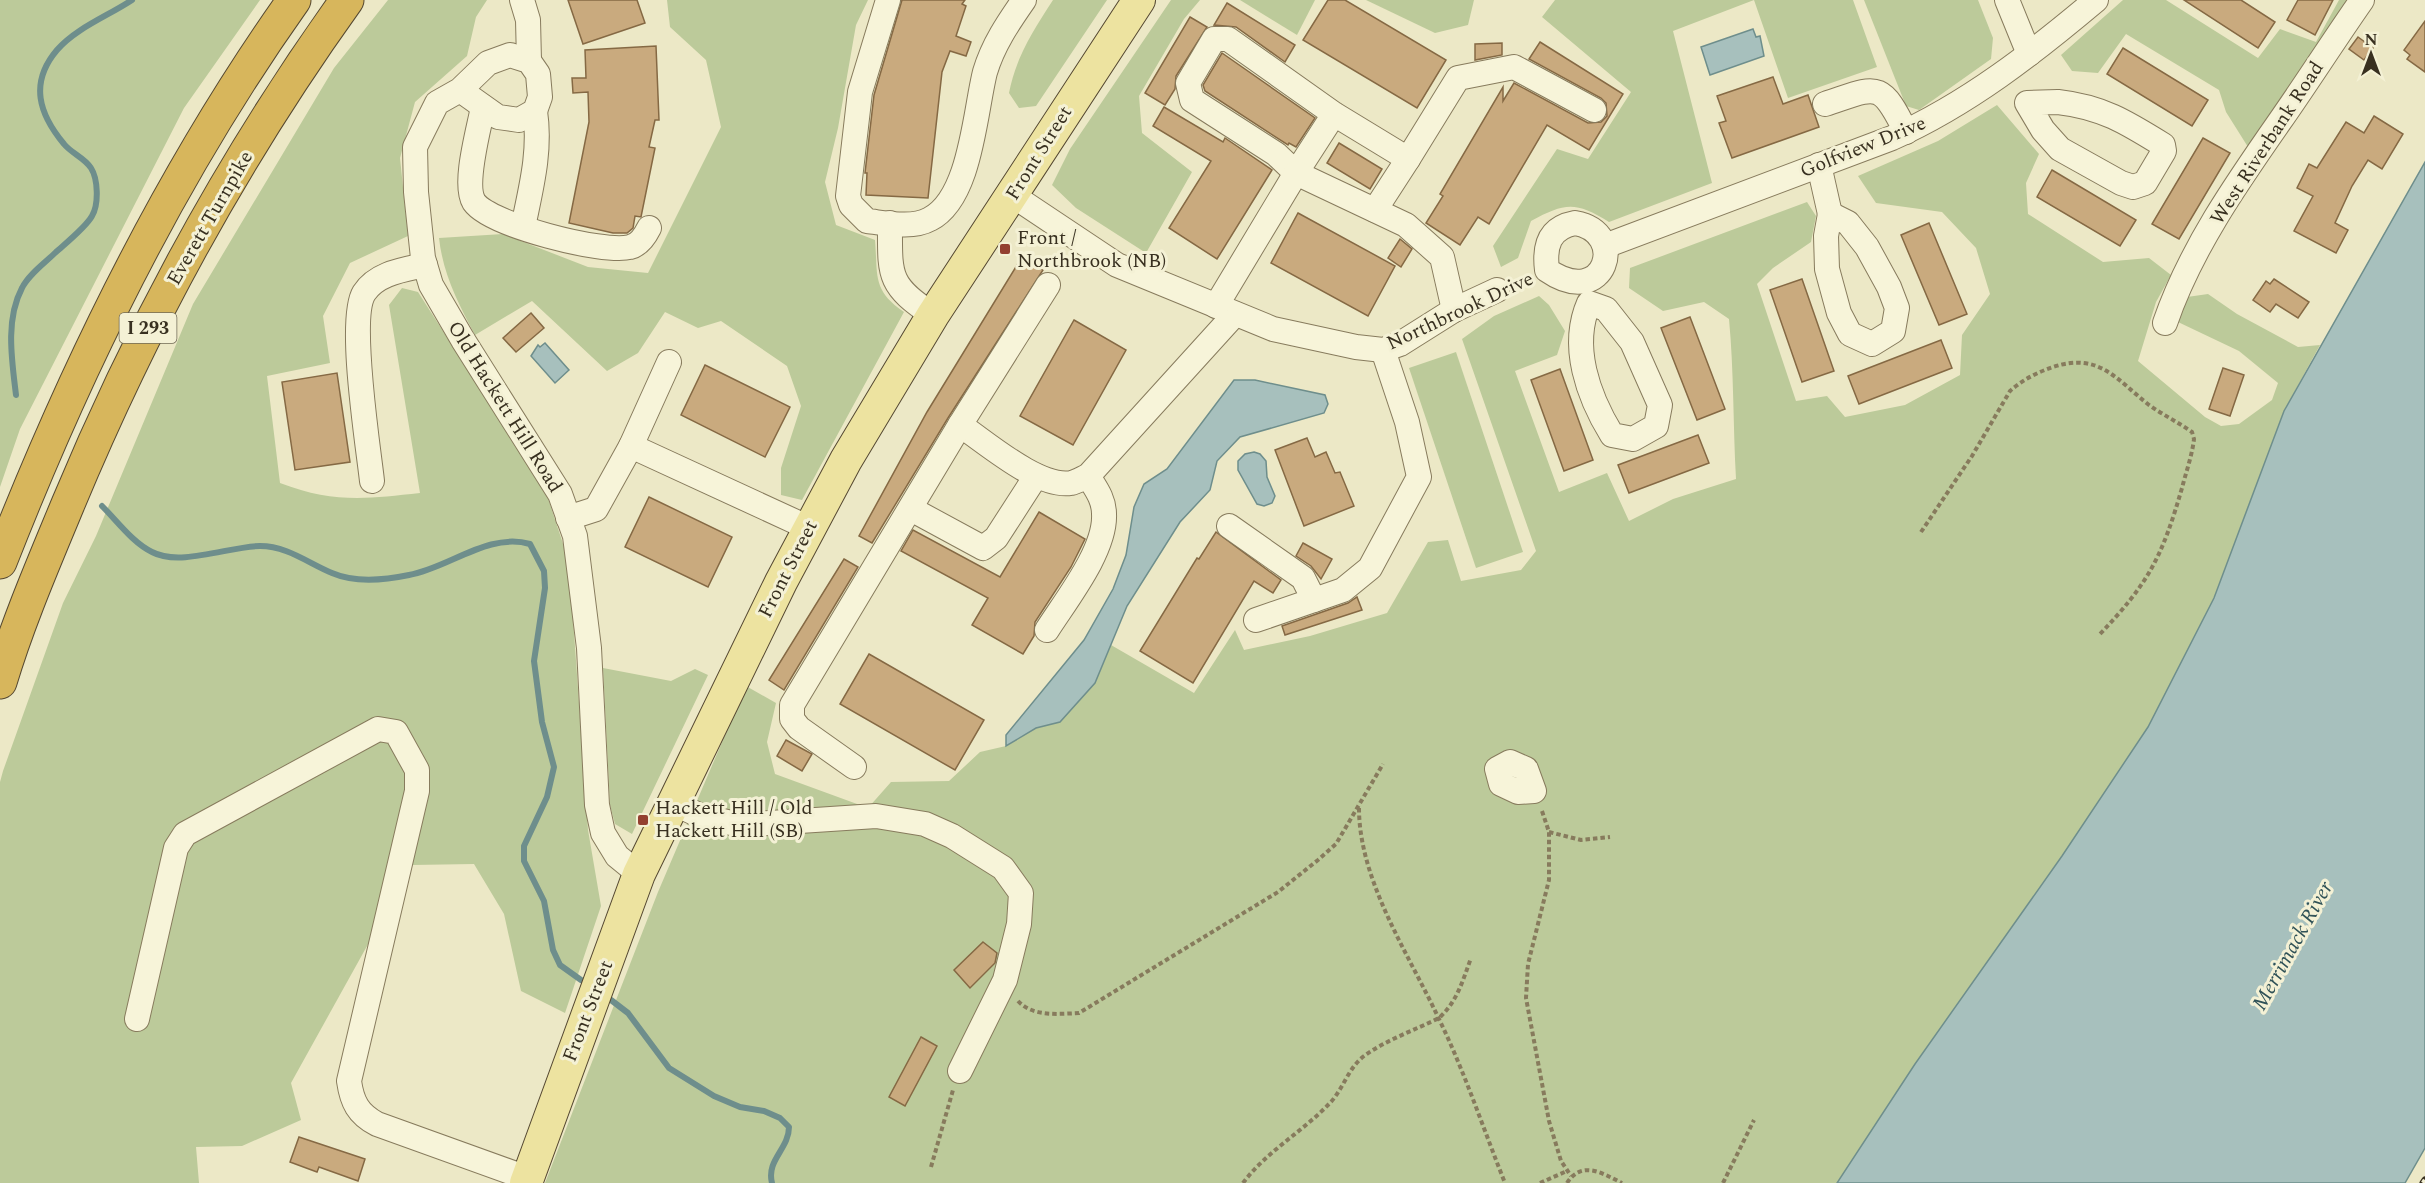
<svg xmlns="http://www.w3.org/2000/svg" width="2425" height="1183" viewBox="0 0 2425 1183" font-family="Spectral,serif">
  <rect width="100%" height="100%" fill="#ece8c6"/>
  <!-- green -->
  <g fill="#bcca9a">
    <path d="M0 0H260L184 108 20 429 0 487Z"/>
    <path d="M388 0H487L476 17 467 56 415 102 400 158 408 236 350 263 323 316 330 363 267 376 280 483C332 503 366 499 420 493L389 305 402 288 418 292 546 492 569 562 588 830 601 906 565 1013 521 991 504 914 474 864 412 865 291 1083 301 1120 242 1146 196 1147 199 1183H0V782L3 771 63 603 96 536 193 304 334 68Z"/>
    <path d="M667 0H868L856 25 838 128 825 182 836 225 875 240C878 276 872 290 904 312L802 500 781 495V468L801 406 787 366 721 321 698 328 665 312 638 353 607 371 532 301 475 335C458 303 443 274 439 238L503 234 588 267 648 273 721 127 706 60 670 27Z"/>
    <path d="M1053 0H1107L1036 106 1019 108 1009 93C1016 57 1033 31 1053 0Z"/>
    <path d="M1171 0H1200L1184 19 1139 96 1142 133 1192 172 1146 253 1076 208 1052 185 1070 149Z"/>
    <path d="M1240 0H1315L1297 35Z"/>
    <path d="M1366 0H1474L1468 25 1435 33Z"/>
    <path d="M1555 0H1853L1877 67 1788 98 1754 0 1673 31 1712 183 1609 222C1575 201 1565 203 1531 221L1518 258 1501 267 1493 246 1557 149 1588 159 1631 92 1542 17Z"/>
    <path d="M1864 0H1978L1993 38 1991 59 1919 110 1906 106Z"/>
    <path d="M2123 0H2166L2258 58 2280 29 2316 42 2339 0H2354L2248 147 2226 112 2219 90 2126 34 2098 73 2072 71 2061 55Z"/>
    <path d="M1997 105 2039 154 2026 183 2028 214 2103 262 2149 258 2171 275 2156 302 2138 361 2205 417 2221 426 2239 424 2272 400 2278 383 2239 351 2178 322 2187 297 2208 294 2237 314 2298 347 2320 345 2284 411 2214 598 2148 727 2062 856 1915 1064 1837 1183H545L658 892 746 686 776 703 767 742 775 774 868 808 891 782 949 781 980 752 1006 746 1036 728 1060 722 1095 683 1111 645 1194 693 1235 630 1244 650 1310 636 1387 613 1428 542 1448 540 1461 581 1521 570 1536 551 1462 339 1494 316 1539 296 1549 305 1565 331 1557 355 1515 371 1559 492 1607 473 1629 521 1673 499 1736 479C1733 425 1734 372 1729 319L1704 302 1663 311 1629 288 1630 268 1807 202 1816 216 1811 242 1773 268 1757 284 1796 401 1827 396 1845 417 1905 405 1960 375 1962 335 1990 294 1976 248 1942 212 1876 203 1858 176 1938 141Z"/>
    <path d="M1456 352 1523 552 1476 568 1409 368Z"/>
    <path d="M603 668 671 681 695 669 708 675 632 834 615 824 610 805Z"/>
  </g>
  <!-- water -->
  <g fill="#a7c0bd" stroke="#6e8e8c" stroke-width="1.5">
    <path d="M1753 29 1756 37 1760 36 1764 56 1710 75 1701 47Z"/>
    <path d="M2425 162V1148L2405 1183H1837L1915 1064 2062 856 2148 727 2214 598 2284 411Z"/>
    <path d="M545 343 569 370 555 383 531 356 538 345 540 347Z"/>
    <path d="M1234 380H1255L1325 395 1328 404 1324 413 1240 437 1217 461 1210 490 1180 522 1127 606 1095 683 1060 722 1036 728 1006 746V735L1084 640 1113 589 1126 555 1134 507 1144 484 1167 469Z"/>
    <path d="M1254 452 1260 454 1266 461 1267 477 1275 496 1272 503 1264 506 1257 504 1238 470V461L1245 454Z"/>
  </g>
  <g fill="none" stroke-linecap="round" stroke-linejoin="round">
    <!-- stream -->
    <g stroke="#6e8e8c" stroke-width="6">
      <path d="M16 395C12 361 5 320 22 288 29 274 45 263 56 252 66 243 86 227 92 216 99 204 98 179 91 168 85 158 71 153 64 144 39 114 29 83 57 50 76 28 108 16 132 0"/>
      <path d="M102 506C117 521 133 543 152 552 180 567 231 546 260 546 287 546 308 563 332 573 355 583 385 580 409 575 449 568 488 532 530 544L544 571 545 588 534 661 542 722 554 767 547 797 524 846V861L544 901 553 950 560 965 581 980"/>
      <path d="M611 1000 628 1013 669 1068 714 1096 740 1107 764 1111 780 1118 789 1127C789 1149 766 1160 772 1183"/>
    </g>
  </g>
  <!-- building -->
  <g fill="#c9aa7e" stroke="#856944" stroke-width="1.5">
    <path d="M568 0H637L645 23 583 44Z"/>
    <path d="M902 0H965L962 4 966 6 956 36 971 42 966 56 950 51 942 72 928 198 866 195 867 173H865L874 95Z"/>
    <path d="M1328 0H1345L1446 60 1417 108 1303 40Z"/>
    <path d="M2184 0H2241L2275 22 2258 48Z"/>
    <path d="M2298 0H2333L2315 35 2287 20Z"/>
    <path d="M1227 3 1295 45 1285 62 1236 27 1214 25Z"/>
    <path d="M1190 17 1207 27 1176 76 1175 89 1165 105 1145 93Z"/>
    <path d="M2425 21V72L2407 59 2410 55 2404 50Z"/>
    <path d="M2358 37 2373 48 2364 60 2349 49Z"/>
    <path d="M1540 42 1623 94 1589 150 1547 125 1489 224 1478 217 1460 245 1426 223 1443 196 1440 194 1503 87V101L1514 83 1588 123 1601 122 1607 116 1606 103 1601 98 1529 59Z"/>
    <path d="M1502 43V55L1475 60V44Z"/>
    <path d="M656 46 659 120H655L649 147 655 148 641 217 635 216 633 228 627 233H613L569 223 589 122 588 92 573 93 572 78H586L585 50Z"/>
    <path d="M2123 48 2208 100 2192 126 2107 74Z"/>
    <path d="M1222 53 1315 118 1296 147 1289 143 1288 145 1205 91 1203 85Z"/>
    <path d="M1773 77 1783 104 1808 95 1819 127 1732 158 1719 123 1726 121 1717 96Z"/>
    <path d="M1164 107 1223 142 1225 138 1272 170 1217 259 1169 228 1211 161 1153 126Z"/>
    <path d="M2374 116 2403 134 2382 169 2368 160 2352 186 2335 223 2348 230 2336 253 2294 231 2313 196 2297 188 2309 164 2317 168 2346 122 2364 133Z"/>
    <path d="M2203 138 2230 153 2179 239 2152 224Z"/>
    <path d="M1339 143 1382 169 1370 189 1327 163Z"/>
    <path d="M2052 170 2136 220 2120 246 2037 197Z"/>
    <path d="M1298 213 1395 266 1368 316 1271 263Z"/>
    <path d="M1929 223 1967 314 1939 325 1901 235Z"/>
    <path d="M1400 239 1412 249 1401 267 1388 258Z"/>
    <path d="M1022 257 1043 270 948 418 872 543 859 536 927 412Z"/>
    <path d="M1802 279 1834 371 1802 382 1770 290Z"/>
    <path d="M2274 279 2309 302 2298 318 2276 304 2270 312 2253 300 2266 281 2270 284Z"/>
    <path d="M531 313 544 328 516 352 503 338Z"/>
    <path d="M1690 317 1725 409 1697 420 1661 328Z"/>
    <path d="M1074 320 1126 350 1073 445 1020 416Z"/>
    <path d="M1941 340 1952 368 1859 404 1848 376Z"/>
    <path d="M705 365 790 407 765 457 681 415Z"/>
    <path d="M2223 368 2244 375 2230 416 2209 409Z"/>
    <path d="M1560 369 1593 460 1564 471 1531 380Z"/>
    <path d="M337 373 350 462 295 470 282 382Z"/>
    <path d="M1698 435 1709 463 1629 493 1618 465Z"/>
    <path d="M1307 438 1315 457 1326 452 1335 473 1340 472 1354 506 1304 526 1275 450Z"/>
    <path d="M649 497 732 537 708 587 625 547Z"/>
    <path d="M1039 512 1085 539 1071 567 1035 622 1034 636 1023 654 972 625 988 598 901 551 913 530 1000 577Z"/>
    <path d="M1216 532 1281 580 1273 593 1254 581 1193 683 1140 651 1197 558 1199 559Z"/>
    <path d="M1303 543 1332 559 1321 579 1311 566 1296 556Z"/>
    <path d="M844 559 858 567 784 690 769 680Z"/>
    <path d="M1357 597 1362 610 1285 635 1282 626 1348 603Z"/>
    <path d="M869 654 984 720 955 770 840 704Z"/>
    <path d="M786 740 812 754 802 771 777 756Z"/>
    <path d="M983 942 997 953 995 963 970 988 954 970Z"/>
    <path d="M921 1037 937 1046 905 1106 889 1097Z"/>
    <path d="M299 1137 365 1159 358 1181 319 1167 317 1172 290 1162Z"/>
  </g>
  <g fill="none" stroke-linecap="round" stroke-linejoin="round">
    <!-- minor casing -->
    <g stroke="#877b5d" stroke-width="26">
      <g id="minor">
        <path d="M522 0 528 20 529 61"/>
        <path d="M888 0 860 92 848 196 851 205 867 221C886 223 912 229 930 219 971 198 975 111 985 72 993 45 1008 23 1024 0"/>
        <path d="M2007 0 2029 54"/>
        <path d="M460 90 498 117 519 120 535 111 540 97 538 74 529 61 510 55 488 63 460 90 437 103 415 147 416 192 423 258 431 285 463 340 560 494 575 536 589 648 597 805 603 833 617 856 639 874"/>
        <path d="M2058 102C2102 107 2126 122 2163 145L2164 151 2145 183 2133 187 2121 183 2060 149 2043 130 2027 103Z"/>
        <path d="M1825 104C1877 87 1880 79 1906 132"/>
        <path d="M483 107C479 129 463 184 474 202 490 225 603 254 630 247 639 245 645 236 649 228"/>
        <path d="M1334 114 1296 173 1276 154 1192 100 1188 83 1214 39H1228L1334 114 1408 159 1458 78 1514 67 1594 110"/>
        <path d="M1819 165 1830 214"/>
        <path d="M1012 195 1117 265 1273 329 1356 347 1383 350 1400 344 1454 310 1497 290"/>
        <path d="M1375 210 1408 159"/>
        <path d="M1830 214 1848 223 1867 247 1889 287 1897 308 1893 331 1872 344 1850 334 1839 313 1827 269 1826 236Z"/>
        <path d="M890 223C890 275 887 285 933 315"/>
        <path d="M1575 223C1629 232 1606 311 1547 270 1544 246 1549 228 1575 223Z"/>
        <path d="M523 227C531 188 541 151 535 111"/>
        <path d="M1605 246 1892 138C1968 104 2033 53 2096 0"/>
        <path d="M1048 285 960 425C987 443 1038 488 1071 483 1076 482 1083 478 1088 476L1235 314"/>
        <path d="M1589 303 1606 309 1632 342 1660 405 1656 426 1633 439 1612 435C1588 396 1570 346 1589 303Z"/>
        <path d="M1216 306 1296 173 1406 225 1442 257 1454 310"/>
        <path d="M2165 323C2190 250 2236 184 2280 121 2308 81 2334 40 2362 0"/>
        <path d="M631 446 669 362"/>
        <path d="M372 481C368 445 348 319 364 293 377 273 403 270 425 265"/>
        <path d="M911 509 983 548 996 538 1036 476"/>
        <path d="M568 518 596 509 631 446 809 528"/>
        <path d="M1229 526 1303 578 1314 600 1343 590 1370 568 1419 477 1407 422 1383 350"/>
        <path d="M1256 620 1314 600"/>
        <path d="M1047 630C1066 600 1106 550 1104 514 1104 499 1096 489 1088 476"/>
        <path d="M1510 762 1526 769 1534 791 1518 792 1501 784 1497 769Z"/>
        <path d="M854 767 799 728 792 719V705L960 425"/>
        <path d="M673 803 701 816 740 825 876 816 925 824 952 836 1003 868 1021 893 1019 924 1005 980 960 1071"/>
        <path d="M137 1019 176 848 185 834 378 729 396 732 417 770V791L349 1081C352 1102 358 1114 377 1124L527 1178"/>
      </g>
    </g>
    <!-- major casing -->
    <g stroke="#554831" stroke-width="34">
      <path id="major" d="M526 1183 639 874 781 582 846 460 933 315 1139 0"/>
    </g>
    <!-- highway casing -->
    <g stroke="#554831" stroke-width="35">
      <g id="highway">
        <path d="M0 562C77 365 171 173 294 0"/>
        <path d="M0 682C18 622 44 562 68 504 142 326 235 156 347 0"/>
      </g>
    </g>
    <!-- path -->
    <g stroke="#877b5d" stroke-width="4" stroke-dasharray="4.5 3" stroke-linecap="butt">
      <path d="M1514 283 1530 277"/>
      <path d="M1921 532 1972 456 2010 391C2022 380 2038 372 2053 367 2099 352 2116 379 2149 405 2163 415 2178 422 2192 432L2194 439C2192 456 2186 472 2182 488 2162 557 2149 583 2099 635"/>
      <path d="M1359 808C1359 880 1408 953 1438 1017 1464 1070 1483 1128 1505 1183"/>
      <path d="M1542 811 1549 832V880L1528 964 1526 998 1549 1121 1561 1161 1571 1176"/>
      <path d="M1549 832 1581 840 1610 837"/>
      <path d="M1018 1001C1033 1017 1058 1014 1079 1013L1278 892 1318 860 1336 844 1383 764"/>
      <path d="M931 1167 953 1090"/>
      <path d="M1243 1183C1266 1152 1302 1132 1329 1104 1343 1090 1348 1068 1364 1056 1386 1040 1415 1030 1439 1018 1457 1002 1463 980 1471 958"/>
      <path d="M1540 1183 1567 1171"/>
      <path d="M1567 1183C1582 1160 1602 1173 1622 1183"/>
      <path d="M1723 1183 1754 1120"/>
    </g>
    <!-- minor -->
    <use href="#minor" stroke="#f7f4d9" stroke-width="24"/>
    <!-- major -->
    <use href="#major" stroke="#ede3a0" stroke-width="32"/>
    <!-- highway -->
    <use href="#highway" stroke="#d7b65c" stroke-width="33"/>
    <!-- rail casing -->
    <g stroke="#383020" stroke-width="7">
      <path id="rail" d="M2423 1183 2425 1180"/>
    </g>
    <!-- rail -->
    <use href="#rail" stroke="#f4f1d5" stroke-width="4.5" stroke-dasharray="14" stroke-linecap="butt"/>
  </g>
  <!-- markers -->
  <g fill="#934030" stroke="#f4f1d5" stroke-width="2">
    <rect x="999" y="243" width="12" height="12" rx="3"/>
    <rect x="637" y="814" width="12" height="12" rx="3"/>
  </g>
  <g text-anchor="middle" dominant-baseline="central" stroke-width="6" stroke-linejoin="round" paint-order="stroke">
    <!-- shield labels -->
    <rect fill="#f4f1d5" stroke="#706a56" stroke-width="1.5" x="119.5" y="313" width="57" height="30" rx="4.5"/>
    <g font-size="18" font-weight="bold" fill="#383020">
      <text x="148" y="328">I 293</text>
    </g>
    <!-- street labels -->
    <g font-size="20" fill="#383020" stroke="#f4f1d5">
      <text transform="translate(2267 143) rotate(-57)">West Riverbank Road</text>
      <text transform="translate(1863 147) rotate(-22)">Golfview Drive</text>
      <text transform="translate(1039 153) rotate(-58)">Front Street</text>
      <text transform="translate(210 218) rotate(-60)">Everett Turnpike</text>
      <text transform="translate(1460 311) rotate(-25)">Northbrook Drive</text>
      <text transform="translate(505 407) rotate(58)">Old Hackett Hill Road</text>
      <text transform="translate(788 569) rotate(-63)">Front Street</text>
      <text transform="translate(588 1011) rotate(-69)">Front Street</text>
    </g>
    <!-- poi labels -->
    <g font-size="20" fill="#383020" stroke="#f4f1d5" text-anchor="start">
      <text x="1017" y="238">Front /<tspan x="1017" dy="23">Northbrook (NB)</tspan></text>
      <text x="655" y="808">Hackett Hill / Old<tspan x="655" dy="23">Hackett Hill (SB)</tspan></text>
    </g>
    <!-- water labels -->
    <g font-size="21" font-style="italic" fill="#305257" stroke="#f4f1d5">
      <text transform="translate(2293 946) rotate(-61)">Merrimack River</text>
    </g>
  </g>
  <!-- north arrow -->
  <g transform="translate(2371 54)" stroke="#f4f1d5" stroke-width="4.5" paint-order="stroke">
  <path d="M0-4.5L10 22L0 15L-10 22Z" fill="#383020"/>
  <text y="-9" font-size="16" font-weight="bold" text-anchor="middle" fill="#383020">N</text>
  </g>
</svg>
